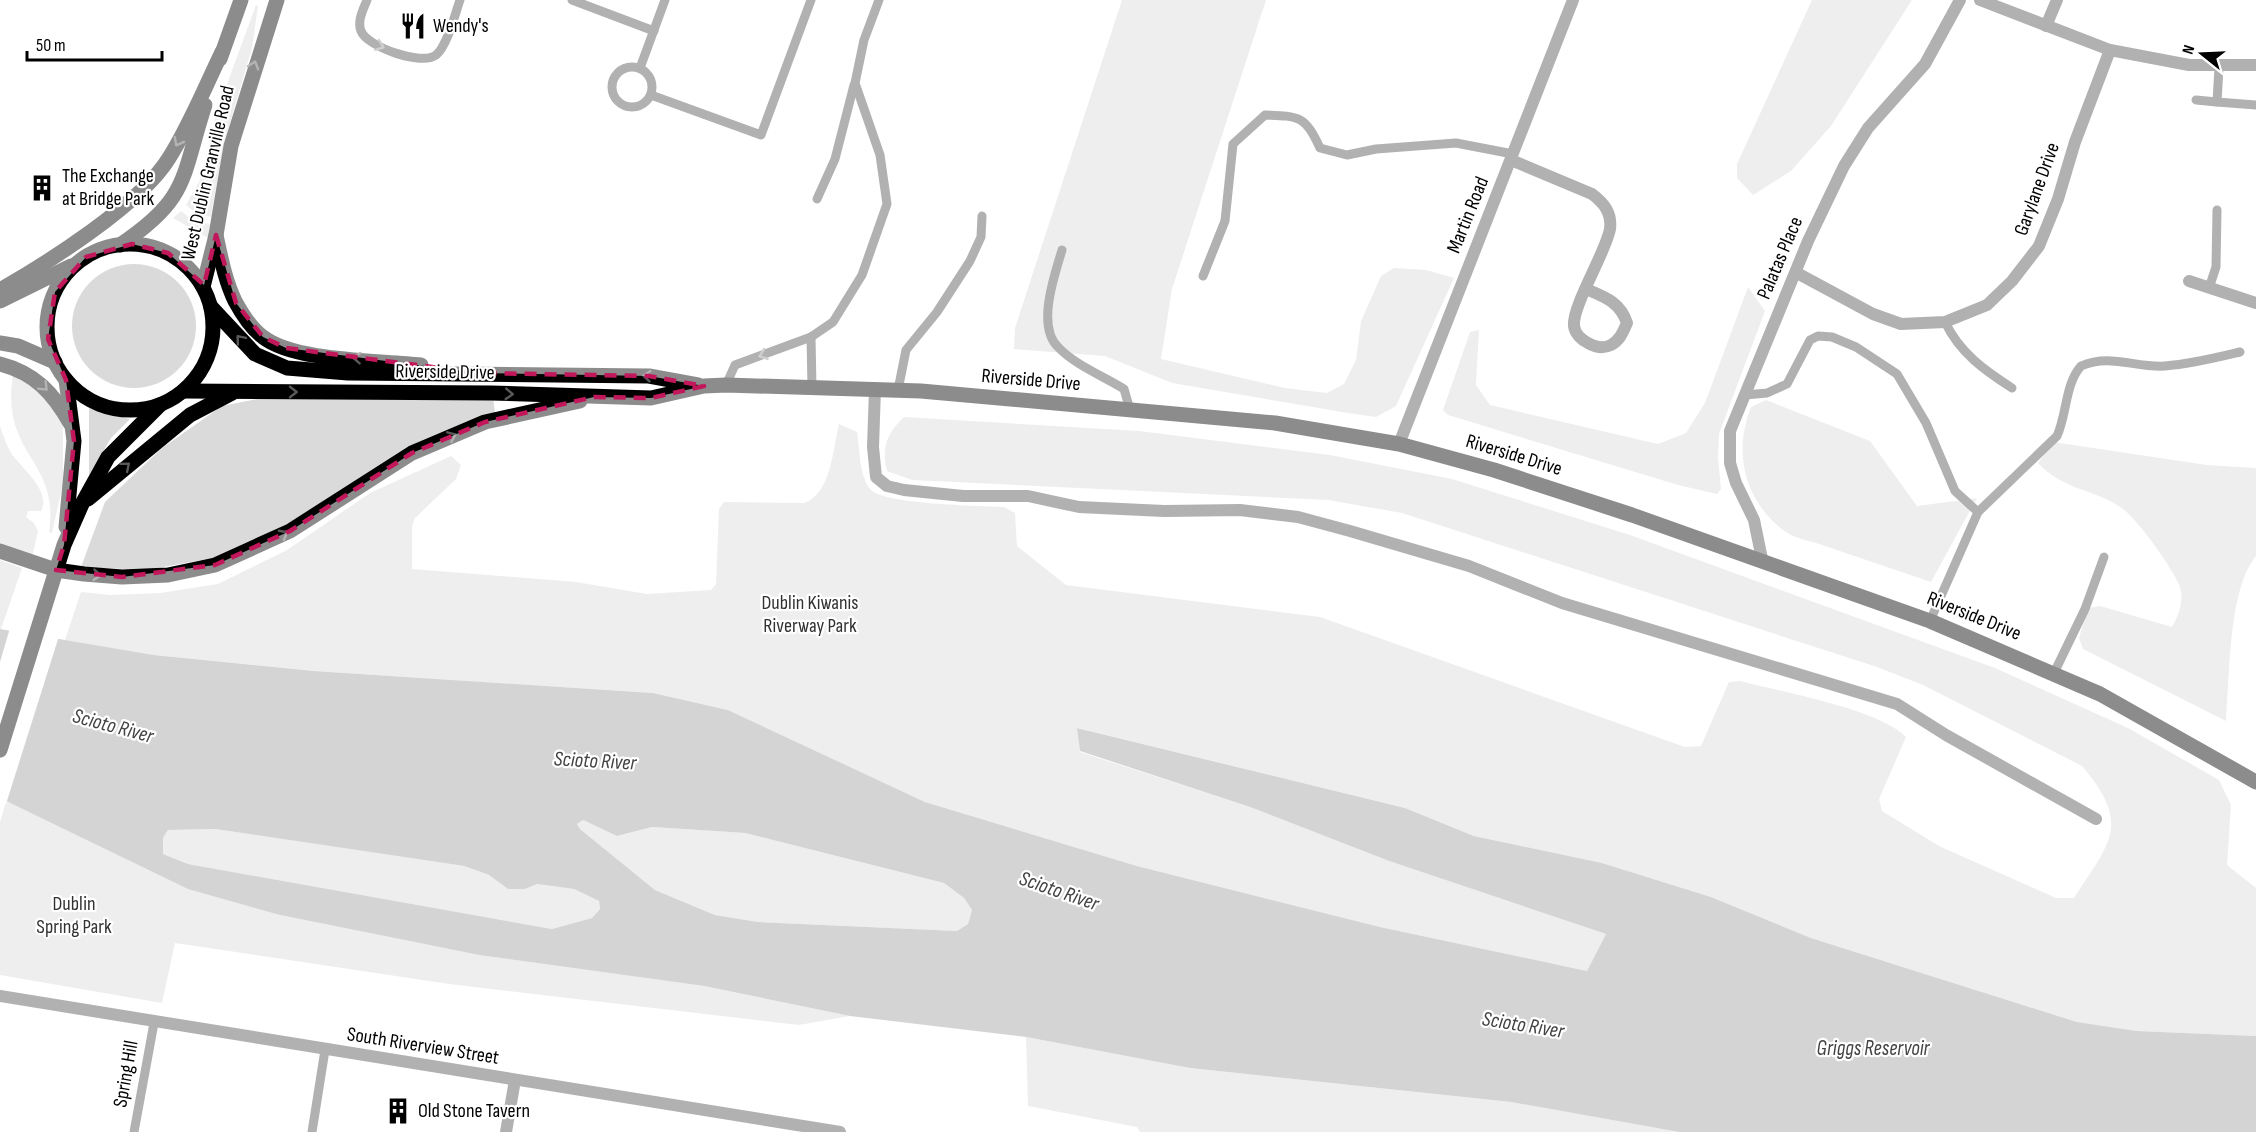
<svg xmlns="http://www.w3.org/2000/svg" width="2256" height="1132" viewBox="0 0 2256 1132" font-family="'Sofia Sans Condensed',sans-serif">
  <rect width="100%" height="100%" fill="#fff"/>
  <!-- green -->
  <g fill="#dadada">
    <path d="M1122 0H1266L1172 289 1161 359 1285 388 1327 393 1344 384 1356 360 1361 321 1381 276 1394 268 1426 270 1454 278 1396 406 1376 417 1348 413 1172 383 1105 356 1014 349 1015 328Z"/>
    <path d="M1812 0H1912L1831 126 1791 171 1753 195 1737 178V164Z"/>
    <path d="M256 5 258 6 252 48 224 143 211 217 197 214 186 205 200 180 216 114Z"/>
    <path d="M181 211 194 221 210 224 208 238 173 218Z"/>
    <circle cx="134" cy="326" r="62"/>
    <path d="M1748 287 1765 311 1719 434 1718 458 1721 489 1717 494 1678 485 1448 415 1443 410 1470 332 1479 330 1476 385 1490 405 1658 444 1686 433 1705 403Z"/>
    <path d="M13 375 46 395 63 426V484L52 533 49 532C60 458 0 457 13 375Z"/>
    <path d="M493 397 495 413 468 421 418 442 295 521 213 558 147 570 81 567 105 502 162 448 222 406 262 398Z"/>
    <path d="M1766 400 1870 441 1917 506 1977 498 1931 582C1895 570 1858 557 1822 545 1810 541 1793 538 1783 530 1744 500 1733 452 1751 407Z"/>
    <path d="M89 408 130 419 111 438 89 475Z"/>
    <path d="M904 417 1139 431 1330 455 1452 479 1630 535 1995 668 2128 728 2219 780 2231 805 2227 865 2256 888V1036L2137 1031 2077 1022 1811 938 1711 897 1602 863 1474 836 1405 808 1078 728 1080 752 1250 807 1389 861 1606 934 1587 971 1380 927 1137 866 925 802 728 710 653 693 314 671 154 655 65 640 81 592 110 595 160 593 218 584 287 550 370 493 451 456 461 465 456 479 415 518 412 526V569L576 582 647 594 711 590 716 584 719 509 724 502 804 503C831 494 833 449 839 424L857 432C860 449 859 477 871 490 884 504 980 506 1004 507L1015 513 1017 546 1066 585 1320 617 1685 747 1701 746 1729 682 1740 681C1782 692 1879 709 1906 737L1879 799 1882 811 1939 846 2056 898H2074C2110 842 2132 825 2082 766L1923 685 1877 667 1402 513 1328 500 912 480 887 471C881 448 887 433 904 417Z"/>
    <path d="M0 426C3 435 6 444 11 453 21 468 52 491 41 511H28L26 517 34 523 38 531 32 557 0 545Z"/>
    <path d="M2053 442 2207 465 2256 468V556C2228 590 2230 676 2226 721L2083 649 2079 638 2088 608 2100 606 2172 627C2179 615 2184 601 2180 587 2174 570 2138 520 2123 509 2096 489 2064 491 2038 463Z"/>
    <path d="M0 560 22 568 1 629H0Z"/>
    <path d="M6 801 280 915 479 955 704 986 850 1016 799 1025 449 984 175 943 162 1003 0 975V822Z"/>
    <path d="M583 820 617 836 652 827 745 833 944 883 964 898 972 910 968 924 957 931 758 922 715 915 655 890 580 829 577 824Z"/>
    <path d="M215 829 464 866 489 875 508 889H525L537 884 574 889 599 901 600 909 592 918 552 929 188 864 163 854V838L168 830Z"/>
    <path d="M1026 1037 1190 1068 1511 1102 1679 1132H1140L1137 1127 1028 1106Z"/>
  </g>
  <!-- water -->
  <path fill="#a1a1a1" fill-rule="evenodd" d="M0 629 154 655 314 671 653 693 728 710 925 802 1137 866 1380 927 1587 971 1606 934 1389 861 1250 807 1080 751 1077 728 1405 808 1474 836 1602 863 1711 897 1811 938 2077 1022 2137 1031 2256 1036V1132H1679L1511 1102 1190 1068 1026 1037 850 1016 704 986 479 955 280 915 188 889 0 798ZM583 820 617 836 652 827 745 833 944 883 964 898 972 910 968 924 957 931 758 922 715 915 655 890 580 829 577 824ZM215 829 464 866 489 875 508 889H525L537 884 574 889 599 901 600 909 592 918 552 929 188 864 163 854V838L168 830Z"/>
  <!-- pier -->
  <path fill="#fff" d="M10 628 59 636 6 804 0 801V662Z"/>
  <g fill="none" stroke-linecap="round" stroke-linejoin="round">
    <!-- service -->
    <g stroke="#535353" stroke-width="9">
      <path d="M367 0C363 10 357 21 361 31 367 47 422 66 436 55 447 47 455 14 460 0"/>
      <path d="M572 0 654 31"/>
      <circle cx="632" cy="87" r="20"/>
      <path d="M2219 67 2217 102 2256 105"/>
      <path d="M640 68 665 0"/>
      <path d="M651 95 761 135 811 0"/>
      <path d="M2196 100 2217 102"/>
      <path d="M817 199 835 159 854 85"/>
      <path d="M1062 250C1055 274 1036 326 1058 347 1075 365 1103 376 1124 389L1130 410"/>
      <path d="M1203 276 1225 221 1233 144 1265 115C1300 116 1305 116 1320 148L1347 155 1376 149 1456 143 1513 154"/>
      <path d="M2209 288 2216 267 2217 210"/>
      <path d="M1945 322C1960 353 1984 370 2012 388"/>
      <path d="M811 337 812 388"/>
      <path d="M726 385 735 365 811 337 833 322 862 275 887 204 880 155 855 83 864 40 879 0"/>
      <path d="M898 390 906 350 937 312 970 261 981 237 982 216"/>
      <path d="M1745 395 1767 393 1787 384 1810 340 1818 336 1832 337 1856 347 1897 374 1926 423 1955 491 1978 512"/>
      <path d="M1930 621 1978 512 2057 436C2067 414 2065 384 2081 366 2110 353 2135 368 2165 366 2191 364 2215 358 2240 352"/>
      <path d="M2054 673 2085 609 2104 557"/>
      <path d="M134 1132 154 1023"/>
      <path d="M312 1132 325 1050"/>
    </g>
    <!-- minor -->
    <g stroke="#535353" stroke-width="12">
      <path d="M1980 0 2110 50 2189 65H2256"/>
      <path d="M2046 26 2057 0"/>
      <path d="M1511 160 1592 194C1604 203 1612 213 1610 229 1606 252 1572 306 1574 326 1575 334 1582 340 1588 343 1595 347 1603 349 1611 345 1620 340 1623 332 1627 323 1620 302 1605 297 1586 289"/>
      <path d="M1797 273 1873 314 1901 324 1945 322 1987 305 2012 281 2039 246 2058 199 2075 142 2110 50"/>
      <path d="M2189 281 2256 303"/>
      <path d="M875 389 873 447 876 477 887 486 904 490 963 496H1028L1079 507 1164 511 1240 510 1298 517 1350 531 1469 566 1562 603 1897 704 1946 735 2096 819"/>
      <path d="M1762 559 1754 520 1736 483 1730 463V431L1808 241 1844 166 1868 128 1925 64 1960 0"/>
      <path d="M0 996 840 1132"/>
      <path d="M506 1132 515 1080"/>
    </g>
    <!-- tertiary -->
    <path stroke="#535353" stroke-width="12" d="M1399 444 1573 0"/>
    <!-- primary -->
    <g stroke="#000" stroke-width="15">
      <path d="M220 59 241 0"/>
      <path d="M216 235C221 258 225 280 235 301 242 314 252 329 263 337 295 362 379 360 421 365"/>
      <circle cx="130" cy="327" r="83"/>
      <path d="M120 245C190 198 181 178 205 105"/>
      <path d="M203 287 216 235 231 146 277 0"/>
      <path d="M0 290C47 263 141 204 169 158 190 125 205 87 222 52"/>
      <path d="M0 301 71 266"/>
      <path d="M211 307 255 354 287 368 348 373 649 376 698 385"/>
      <path d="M0 343 18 346 55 362"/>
      <path d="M0 364C35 373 53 393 70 423"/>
      <path d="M66 380 74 441 66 527"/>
      <path d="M184 391 491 393 651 398 704 386 726 385 921 391 1275 423 1399 444 1494 470 1632 515 1930 621 2100 694 2256 782"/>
      <path d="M88 499 190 415 232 393"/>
      <path d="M0 551 56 570 84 574 122 577 168 575 215 565 290 531 412 453 485 422 580 401"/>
      <path d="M0 750 64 545 82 504 108 457 160 405"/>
    </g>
  </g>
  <!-- one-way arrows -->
  <defs><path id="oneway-chevron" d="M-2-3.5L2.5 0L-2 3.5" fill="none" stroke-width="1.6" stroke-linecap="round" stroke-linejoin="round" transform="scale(1.5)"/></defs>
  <g stroke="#989898">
    <use href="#oneway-chevron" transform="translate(380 46) rotate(21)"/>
    <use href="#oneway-chevron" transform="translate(763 355) rotate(160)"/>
  </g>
  <g stroke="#595959">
    <use href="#oneway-chevron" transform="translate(254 65) rotate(-73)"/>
    <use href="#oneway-chevron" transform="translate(178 142) rotate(118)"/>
    <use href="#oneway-chevron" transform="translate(240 339) rotate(-130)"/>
    <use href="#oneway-chevron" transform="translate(357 358) rotate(-176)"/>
    <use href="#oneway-chevron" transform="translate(647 376) rotate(-175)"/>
    <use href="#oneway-chevron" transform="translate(44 387) rotate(45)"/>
    <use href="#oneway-chevron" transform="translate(293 392)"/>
    <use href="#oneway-chevron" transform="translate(509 394) rotate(3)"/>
    <use href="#oneway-chevron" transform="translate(452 436) rotate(-23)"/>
    <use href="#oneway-chevron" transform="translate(126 466) rotate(-40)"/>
    <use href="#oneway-chevron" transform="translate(284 534) rotate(-28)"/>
    <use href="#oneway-chevron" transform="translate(97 575) rotate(4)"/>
  </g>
  <!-- marked area -->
  <path d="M0 0H2256V1132H0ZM216 235 236 303 263 337 286 348 478 373 649 376 704 386 651 398 594 397 485 422 412 453 290 531 215 565 122 577 56 570 64 545 74 441 66 380 48 339 55 292 86 257 132 244 168 253 204 285Z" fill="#fff" fill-opacity=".55" fill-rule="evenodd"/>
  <path fill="none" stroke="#c2185b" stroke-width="4.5" stroke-dasharray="12 8" stroke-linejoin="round" d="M216 235 236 303 263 337 286 348 478 373 649 376 704 386 651 398 594 397 485 422 412 453 290 531 215 565 122 577 56 570 64 545 74 441 66 380 48 339 55 292 86 257 132 244 168 253 204 285Z"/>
  <!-- icons -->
  <defs>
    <g id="restaurant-bare" transform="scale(2.07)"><path d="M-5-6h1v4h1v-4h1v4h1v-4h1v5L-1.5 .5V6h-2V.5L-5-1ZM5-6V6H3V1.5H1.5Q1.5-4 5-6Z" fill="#000" stroke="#fff" stroke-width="2.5" paint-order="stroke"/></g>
    <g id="building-bare" transform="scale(2.07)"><path d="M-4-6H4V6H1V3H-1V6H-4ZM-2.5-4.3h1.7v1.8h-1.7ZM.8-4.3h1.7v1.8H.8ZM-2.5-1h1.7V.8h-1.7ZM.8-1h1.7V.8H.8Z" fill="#000" stroke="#fff" stroke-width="2.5" paint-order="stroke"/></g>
  </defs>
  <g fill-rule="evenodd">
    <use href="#restaurant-bare" x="413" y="26"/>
    <use href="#building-bare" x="42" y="188"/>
    <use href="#building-bare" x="398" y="1111"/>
  </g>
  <g text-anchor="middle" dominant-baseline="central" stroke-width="4.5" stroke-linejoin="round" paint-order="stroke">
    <!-- poi labels -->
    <g font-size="20" fill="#000" stroke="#fff" text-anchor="start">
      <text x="433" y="26">Wendy's</text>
      <text x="62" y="176">The Exchange<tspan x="62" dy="23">at Bridge Park</tspan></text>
      <text x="418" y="1111">Old Stone Tavern</text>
    </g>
    <!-- street labels -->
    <g font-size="20" fill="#000" stroke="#fff">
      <text transform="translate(208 173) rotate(-77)">West Dublin Granville Road</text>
      <text transform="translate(2037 189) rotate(-70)">Garylane Drive</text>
      <text transform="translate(1468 215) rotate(-68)">Martin Road</text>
      <text transform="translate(1780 258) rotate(-67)">Palatas Place</text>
      <text transform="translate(445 372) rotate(1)">Riverside Drive</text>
      <text transform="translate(1031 380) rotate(5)">Riverside Drive</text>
      <text transform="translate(1514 455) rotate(17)">Riverside Drive</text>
      <text transform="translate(1974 616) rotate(22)">Riverside Drive</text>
      <text transform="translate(423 1046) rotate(9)">South Riverview Street</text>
      <text transform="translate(126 1074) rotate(-80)">Spring Hill</text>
    </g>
    <!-- park labels -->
    <g font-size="20" fill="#313131" stroke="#fff">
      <text x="810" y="603">Dublin Kiwanis<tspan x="810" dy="23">Riverway Park</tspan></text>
      <text x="74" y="904">Dublin<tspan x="74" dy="23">Spring Park</tspan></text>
    </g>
    <!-- water labels -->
    <g font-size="21" font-style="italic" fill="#424242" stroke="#fff">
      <text transform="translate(113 726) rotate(15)">Scioto River</text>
      <text transform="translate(595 761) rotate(3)">Scioto River</text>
      <text transform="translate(1059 891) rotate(19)">Scioto River</text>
      <text transform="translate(1523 1025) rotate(9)">Scioto River</text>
      <text x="1873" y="1048">Griggs Reservoir</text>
    </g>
  </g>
  <!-- north arrow -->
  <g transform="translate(2202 54) rotate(288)" stroke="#ffffff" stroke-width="4.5" paint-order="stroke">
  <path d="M0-4.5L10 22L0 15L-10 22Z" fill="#000000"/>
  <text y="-9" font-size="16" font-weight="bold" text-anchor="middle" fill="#000000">N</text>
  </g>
  <!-- scale -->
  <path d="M27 51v9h135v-9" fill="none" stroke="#000000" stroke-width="3"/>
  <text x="36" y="51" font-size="18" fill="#000000" stroke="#ffffff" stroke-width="4.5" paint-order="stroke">50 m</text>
</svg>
